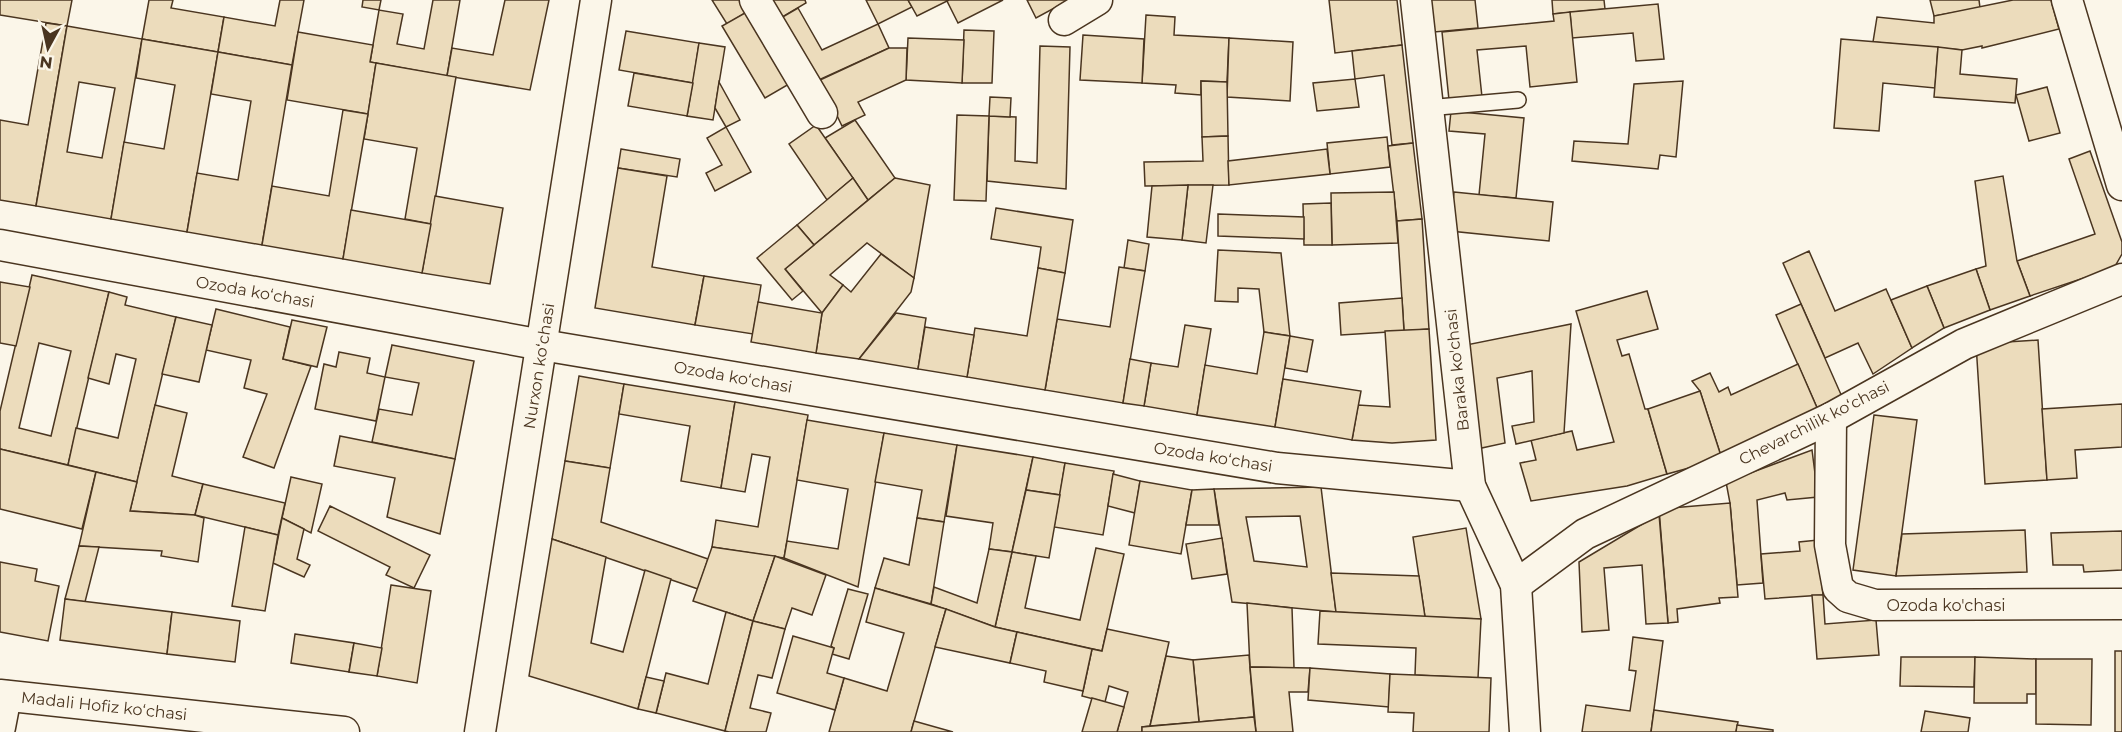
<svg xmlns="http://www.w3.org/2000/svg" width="2122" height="732" viewBox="0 0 2122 732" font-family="Montserrat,sans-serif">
  <rect width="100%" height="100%" fill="#fbf6e9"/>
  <!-- building -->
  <g fill="#ecdcbc" stroke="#4a3520" stroke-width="1.5" fill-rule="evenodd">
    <path d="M0 0H72L67 26 0 15Z"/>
    <path d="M149 0H173L171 8 224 17 218 52 142 39Z"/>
    <path d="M280 0H304L292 65 218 52 224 17 275 26Z"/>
    <path d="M363 0H381L379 10 362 7Z"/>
    <path d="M433 0H460L447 76 370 62 379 10 403 14 397 44 424 49Z"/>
    <path d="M505 0H549L530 90 447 76 452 48 493 55Z"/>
    <path d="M712 0H747L752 9 727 24Z"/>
    <path d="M762 0H805L806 3 774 22Z"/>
    <path d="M866 0H908L912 7 878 24Z"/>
    <path d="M908 0H949L917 16Z"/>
    <path d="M949 0H1003L958 23 947 1Z"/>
    <path d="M1027 0H1069L1036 18Z"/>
    <path d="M1329 0H1397L1402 45 1335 53Z"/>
    <path d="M1431 0H1475L1478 28 1434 32Z"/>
    <path d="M1552 0H1604L1605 9 1553 14Z"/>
    <path d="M1930 0H1979L1980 8 1934 16Z"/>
    <path d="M2013 0H2051L2059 29 1982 48V46L1962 50 1873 42 1877 17 1934 23V16Z"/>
    <path d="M1658 4 1664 59 1636 61 1633 33 1572 38 1570 12Z"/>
    <path d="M798 8 822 50 878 24 889 48 810 84 774 22Z"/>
    <path d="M752 9 796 80 765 98 722 26Z"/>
    <path d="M1570 12 1577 82 1530 87 1526 46 1477 50 1482 97 1449 100 1442 32 1554 21 1553 14Z"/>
    <path d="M1146 15 1175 17 1174 35 1229 38 1227 82 1201 81V95L1175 93 1176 85 1142 83Z"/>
    <path d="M46 23 67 26 36 206 0 200V120L28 125Z"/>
    <path d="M67 26 142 39 111 219 36 206ZM79 82 115 88 102 158 67 152Z"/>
    <path d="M964 30 994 31 992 83H962Z"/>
    <path d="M626 31 699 43 693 83 619 70Z"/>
    <path d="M298 32 373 45 370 62 376 63 368 114 287 100Z"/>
    <path d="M1083 35 1144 39 1142 83 1080 80Z"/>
    <path d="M908 38 964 40 962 83 906 80Z"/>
    <path d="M1229 38 1293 42 1290 101 1227 97Z"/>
    <path d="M142 39 218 52 187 232 111 219 124 142 164 149 175 85 136 78Z"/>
    <path d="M1841 39 1938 47 1935 88 1883 83 1879 131 1834 128Z"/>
    <path d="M699 43 725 47 713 120 687 116Z"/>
    <path d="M1402 45 1413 143 1392 145 1384 75 1355 79 1352 51Z"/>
    <path d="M1040 46 1070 47 1066 189 987 181 989 116 1016 117 1015 161 1037 163Z"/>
    <path d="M1938 47 1962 50 1960 74 2017 79 2015 103 1934 97Z"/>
    <path d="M889 48H907L906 80 858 102 865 115 842 126 820 80Z"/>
    <path d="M218 52 292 65 262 245 187 232 197 173 238 180 251 101 211 94Z"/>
    <path d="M376 63 456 77 431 224 405 219 417 148 364 139Z"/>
    <path d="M634 73 693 83 687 116 628 106Z"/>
    <path d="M1355 79 1359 107 1317 111 1313 83Z"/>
    <path d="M1201 81 1227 82 1228 136 1202 137Z"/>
    <path d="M1683 81 1676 157 1660 155 1658 169 1572 161 1574 141 1628 144 1634 84Z"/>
    <path d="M719 82 740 120 726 127 715 108Z"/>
    <path d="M2047 87 2060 133 2029 141 2016 95Z"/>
    <path d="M990 97 1011 98 1010 117 989 116Z"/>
    <path d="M343 110 368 114 343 259 262 245 272 186 329 196Z"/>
    <path d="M1451 111 1524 118 1516 198 1479 195 1485 134 1449 131Z"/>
    <path d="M957 115 989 116 986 201 954 200Z"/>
    <path d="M855 120 895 178 868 200 825 138Z"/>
    <path d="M816 125 853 178 827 200 789 144Z"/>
    <path d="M726 127 751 172 715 191 706 173 722 165 707 138Z"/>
    <path d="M1228 136 1229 185 1145 186 1144 162 1203 161 1202 137Z"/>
    <path d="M1387 137 1390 167 1330 174 1327 143Z"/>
    <path d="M1413 143 1422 219 1397 221 1388 146Z"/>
    <path d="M621 149 680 159 677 177 618 168Z"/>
    <path d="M1327 149 1330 174 1229 185 1228 161Z"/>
    <path d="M2090 151 2122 242V254L2114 268 2030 296 2017 261 2095 234 2069 159Z"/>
    <path d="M618 168 667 176 652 267 704 276 695 325 595 308Z"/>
    <path d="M2003 176 2017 261 2030 296 1990 310 1976 269 1986 266 1975 181Z"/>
    <path d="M853 178 868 200 814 245 797 225Z"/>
    <path d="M895 178 930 185 914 278 867 243 830 275 843 285 822 313 785 269Z"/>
    <path d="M1188 185H1213L1206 243 1182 240Z"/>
    <path d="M1188 185 1182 240 1147 237 1152 186Z"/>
    <path d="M1394 192 1398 243 1332 245 1331 193Z"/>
    <path d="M1454 192 1553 202 1549 241 1450 231Z"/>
    <path d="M435 196 503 208 490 284 422 273Z"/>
    <path d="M1331 203 1332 245H1304L1303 204Z"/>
    <path d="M996 208 1073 220 1065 273 1038 268 1041 247 991 239Z"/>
    <path d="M351 210 431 224 422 273 343 259Z"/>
    <path d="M1218 214 1304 217V239L1218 236Z"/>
    <path d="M1422 219 1429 329 1404 331 1397 221Z"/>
    <path d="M797 225 814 245 785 269 803 291 792 300 757 258Z"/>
    <path d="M1128 240 1149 244 1145 271 1124 268Z"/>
    <path d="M1218 250 1281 253 1290 336 1264 332 1259 289 1238 288V302L1215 301Z"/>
    <path d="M1809 251 1835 311 1886 289 1912 348 1873 374 1858 343 1825 358 1783 263Z"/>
    <path d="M881 254 914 278 911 292 859 359 816 353 822 313 843 285 851 292Z"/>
    <path d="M1119 267 1145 271 1123 403 1045 390 1057 319 1110 327Z"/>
    <path d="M1038 268 1065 273 1045 390 967 377 975 328 1027 336Z"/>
    <path d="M1976 269 1990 310 1944 328 1927 286Z"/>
    <path d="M32 275 109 292 68 465 0 449V411ZM39 343 71 351 51 436 19 428Z"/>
    <path d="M704 276 761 285 753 334 695 325Z"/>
    <path d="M0 282 30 287 16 346 0 343Z"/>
    <path d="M1927 286 1944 328 1912 348 1891 300Z"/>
    <path d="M1647 291 1658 329 1617 340 1622 356 1629 354 1645 409H1648L1667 474 1627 486 1531 501 1520 463 1536 460 1531 440 1572 431 1577 450 1614 442 1576 311Z"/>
    <path d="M109 292 127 297 125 305 176 317 137 482 68 465 76 428 118 438 136 359 116 354 109 384 88 378Z"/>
    <path d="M1402 298 1404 331 1341 335 1339 303Z"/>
    <path d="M758 302 822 313 816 353 751 342Z"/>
    <path d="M1801 304 1843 399 1818 410 1776 315Z"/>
    <path d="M216 309 290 327 283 359 311 366 274 468 243 457 267 394 244 388 251 360 206 350Z"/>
    <path d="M896 313 926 318 918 369 859 359Z"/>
    <path d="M176 317 212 325 199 382 162 374Z"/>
    <path d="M292 320 327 327 317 367 283 359Z"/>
    <path d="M1571 324 1564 433 1516 444 1512 426 1534 422 1532 371 1497 378 1505 443 1477 449 1461 346Z"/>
    <path d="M1185 325 1211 329 1197 415 1144 406 1151 363 1178 367Z"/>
    <path d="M925 327 974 335 967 377 918 369Z"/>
    <path d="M1429 329 1436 440 1392 443 1352 440 1358 405 1390 407 1385 331Z"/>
    <path d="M1264 332 1290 336 1275 427 1197 415 1205 365 1257 374Z"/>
    <path d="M1290 336 1313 340 1307 372 1285 368Z"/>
    <path d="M2038 340 2047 480 1985 484 1976 344Z"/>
    <path d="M392 345 474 361 455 459 372 442 379 409 412 415 419 383 385 377Z"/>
    <path d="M339 352 370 358 367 373 385 377 376 421 315 409 324 364 336 367Z"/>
    <path d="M1130 359 1151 363 1144 406 1123 403Z"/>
    <path d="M1798 364 1818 410 1722 459 1700 391 1692 381 1710 373 1719 392 1728 387 1731 395Z"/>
    <path d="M579 376 624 384 610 468 565 461Z"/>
    <path d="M1283 379 1361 391 1352 440 1275 427Z"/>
    <path d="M624 384 735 402 721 488 681 481 690 426 619 414Z"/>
    <path d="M1700 391 1722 459 1667 474 1648 409Z"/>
    <path d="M735 402 808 415 784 558 712 547 716 520 758 527 770 457 752 454 745 492 721 488Z"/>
    <path d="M2122 404V447L2075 450 2077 478 2047 480 2042 409Z"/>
    <path d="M155 405 187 413 172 476 203 484 195 515 130 511Z"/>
    <path d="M1874 415 1917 420 1896 576 1853 570Z"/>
    <path d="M807 420 884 433 858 587 784 558 787 541 838 549 848 489 797 480Z"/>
    <path d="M884 433 957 445 944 522 917 518 922 490 875 482Z"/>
    <path d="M340 436 455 459 440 534 387 517 395 478 334 466Z"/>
    <path d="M957 445 1033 457 1012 552 989 549 993 523 946 516Z"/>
    <path d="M0 449 96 472 82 529 0 509Z"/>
    <path d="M1812 450 1818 497 1787 500 1785 493 1757 500 1763 583 1737 585 1730 503 1726 482Z"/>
    <path d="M1033 457 1065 463 1060 495 1026 490Z"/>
    <path d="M565 461 610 468 601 522 708 559 698 589 552 539Z"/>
    <path d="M1065 463 1114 471 1103 535 1054 527Z"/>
    <path d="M96 472 137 482 130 511 195 515 204 518 198 562 161 556 162 551 79 546Z"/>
    <path d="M1113 474 1140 481 1135 513 1108 506Z"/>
    <path d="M291 477 322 484 311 533 282 518Z"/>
    <path d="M1140 481 1192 490 1181 554 1129 545Z"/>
    <path d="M203 484 285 503 278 535 195 515Z"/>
    <path d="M1321 487 1336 612 1232 602 1214 489ZM1300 516 1307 567 1254 561 1246 517Z"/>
    <path d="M1214 489 1219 525H1186L1192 490Z"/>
    <path d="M1026 490 1060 495 1049 558 1012 552Z"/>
    <path d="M1730 503 1738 597 1719 598 1720 603 1677 609 1678 622 1668 623 1659 509Z"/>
    <path d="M330 506 430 555 414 588 386 575 390 567 318 531Z"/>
    <path d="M1659 514 1668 623 1646 624 1642 565 1604 568 1609 630 1582 632 1579 562Z"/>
    <path d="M282 518 304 529 297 559 310 565 304 577 273 563Z"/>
    <path d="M917 518 944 522 931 604 875 588 884 558 909 565Z"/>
    <path d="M245 527 278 535 265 611 232 606Z"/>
    <path d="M1466 528 1481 619 1425 617 1413 537Z"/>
    <path d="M2025 530 2027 572 1896 576 1902 534Z"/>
    <path d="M2122 531V570L2084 572 2083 565H2053L2051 533Z"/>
    <path d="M1222 538 1227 574 1192 579 1186 544Z"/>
    <path d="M552 539 606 557 591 643 623 652 645 570 671 579 638 709 529 676Z"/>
    <path d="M1818 540 1823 595 1765 599 1761 554 1800 551 1799 542Z"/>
    <path d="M79 546 99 547 85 602 65 599Z"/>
    <path d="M712 547 775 556 753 621 693 601Z"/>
    <path d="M1096 548 1124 554 1102 651 995 627 1012 552 1036 556 1025 608 1080 620Z"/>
    <path d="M989 549 1012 552 995 627 931 604 934 587 977 603Z"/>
    <path d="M775 556 826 575 812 615 792 608 785 629 753 621Z"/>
    <path d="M0 562 37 569 35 581 59 586 48 641 0 632Z"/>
    <path d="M1331 573 1419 576 1425 617 1336 612Z"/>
    <path d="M391 585 431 591 417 683 377 676Z"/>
    <path d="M875 588 946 609 911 732H829L844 678 887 691 904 633 866 622Z"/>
    <path d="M848 589 868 594 849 659 832 654 834 648 831 646Z"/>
    <path d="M1812 595H1823L1825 624 1876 620 1879 655 1817 659Z"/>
    <path d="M65 599 172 612 167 654 60 640Z"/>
    <path d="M1247 603 1292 608 1294 668 1250 667Z"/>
    <path d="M946 609 995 627 1017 632 1010 663 935 647Z"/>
    <path d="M1320 611 1481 619 1478 678 1415 675 1416 648 1318 644Z"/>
    <path d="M172 612 240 621 235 662 167 654Z"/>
    <path d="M726 612 753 621 725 731 656 713 666 673 708 684Z"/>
    <path d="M753 621 785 629 772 678 758 675 750 708 771 713 766 732H729L725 731Z"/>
    <path d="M1107 629 1169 642 1150 726 1142 727V732H1117L1128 692 1109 686 1105 702 1082 696 1092 649 1102 651Z"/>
    <path d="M1017 632 1092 649 1083 691 1044 682 1046 671 1010 663Z"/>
    <path d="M295 634 354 643 349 672 291 663Z"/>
    <path d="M793 636 834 648 827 673 844 678 835 710 777 693Z"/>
    <path d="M1633 637 1663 641 1651 732H1582L1586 705 1630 711 1636 671 1629 670Z"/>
    <path d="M354 643 382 648 377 676 349 672Z"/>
    <rect x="2115" y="651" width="7" height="81"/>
    <path d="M1249 655 1254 717 1199 722 1193 660Z"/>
    <path d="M1166 656 1193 660 1199 722 1150 726Z"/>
    <path d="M1901 657H1975L1974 687 1900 686Z"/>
    <path d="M1975 657 2036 659V694H2027V703H1974Z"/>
    <path d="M2036 659H2092L2091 725 2036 724Z"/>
    <path d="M1250 667 1310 668 1308 692H1289L1293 732H1256Z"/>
    <path d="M1310 668 1390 674 1389 707 1308 700Z"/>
    <path d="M1390 674 1491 678 1489 732H1413L1414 713 1388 712Z"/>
    <path d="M646 677 664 681 656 713 638 709Z"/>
    <path d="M1092 698 1124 707 1117 732H1082Z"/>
    <path d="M1654 710 1738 722 1736 732H1651Z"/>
    <path d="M1925 711 1970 718 1968 732H1921Z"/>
    <path d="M1254 717 1256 732H1142V727Z"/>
    <path d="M914 721 953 732H911Z"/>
    <path d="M1737 725 1773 730V732H1736Z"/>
  </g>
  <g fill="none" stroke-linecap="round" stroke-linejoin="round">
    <!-- service casing -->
    <g stroke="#4a3520" stroke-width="18">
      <path id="service" d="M1427 108 1518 100"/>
    </g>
    <!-- minor casing -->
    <g stroke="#4a3520" stroke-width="33">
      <g id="minor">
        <path d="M755 0 822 113"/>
        <path d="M1416 0 1470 486 1516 585 1525 732"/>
        <path d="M2067 0 2122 185"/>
        <path d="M1064 20 1097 0"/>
        <path d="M0 245 542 345 1277 468 1470 486"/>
        <path d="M1831 418 1830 545 1838 588 1848 597 1875 605 2122 604"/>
        <path d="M1516 585 1585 534 1831 418 1964 344 2122 279"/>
        <path d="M0 695 344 732"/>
        <path d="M0 727 6 696"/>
        <path d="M480 732 596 0"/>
      </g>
    </g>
    <!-- service -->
    <use href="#service" stroke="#fbf6e9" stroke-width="15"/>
    <!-- minor -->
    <use href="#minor" stroke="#fbf6e9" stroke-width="30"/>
  </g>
  <g text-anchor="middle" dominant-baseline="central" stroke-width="4.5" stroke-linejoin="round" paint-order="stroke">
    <!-- street labels -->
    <g font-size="16" fill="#4a3520" stroke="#fbf6e9">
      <text transform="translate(255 292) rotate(10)">Ozoda koʻchasi</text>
      <text transform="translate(539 366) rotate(-81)">Nurxon koʻchasi</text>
      <text transform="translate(1457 370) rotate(-96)">Baraka ko'chasi</text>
      <text transform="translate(733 377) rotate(10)">Ozoda koʻchasi</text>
      <text transform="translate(1814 423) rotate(-27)">Chevarchilik koʻchasi</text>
      <text transform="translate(1213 457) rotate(9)">Ozoda koʻchasi</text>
      <text x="1946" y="605">Ozoda ko'chasi</text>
      <text transform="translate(104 706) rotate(6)">Madali Hofiz koʻchasi</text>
    </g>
  </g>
  <!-- north arrow -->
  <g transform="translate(48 48) rotate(188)" stroke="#fbf6e9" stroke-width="4.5" paint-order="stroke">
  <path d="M0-4.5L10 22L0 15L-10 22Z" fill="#4a3520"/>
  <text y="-9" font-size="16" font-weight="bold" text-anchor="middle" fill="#4a3520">N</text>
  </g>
</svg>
